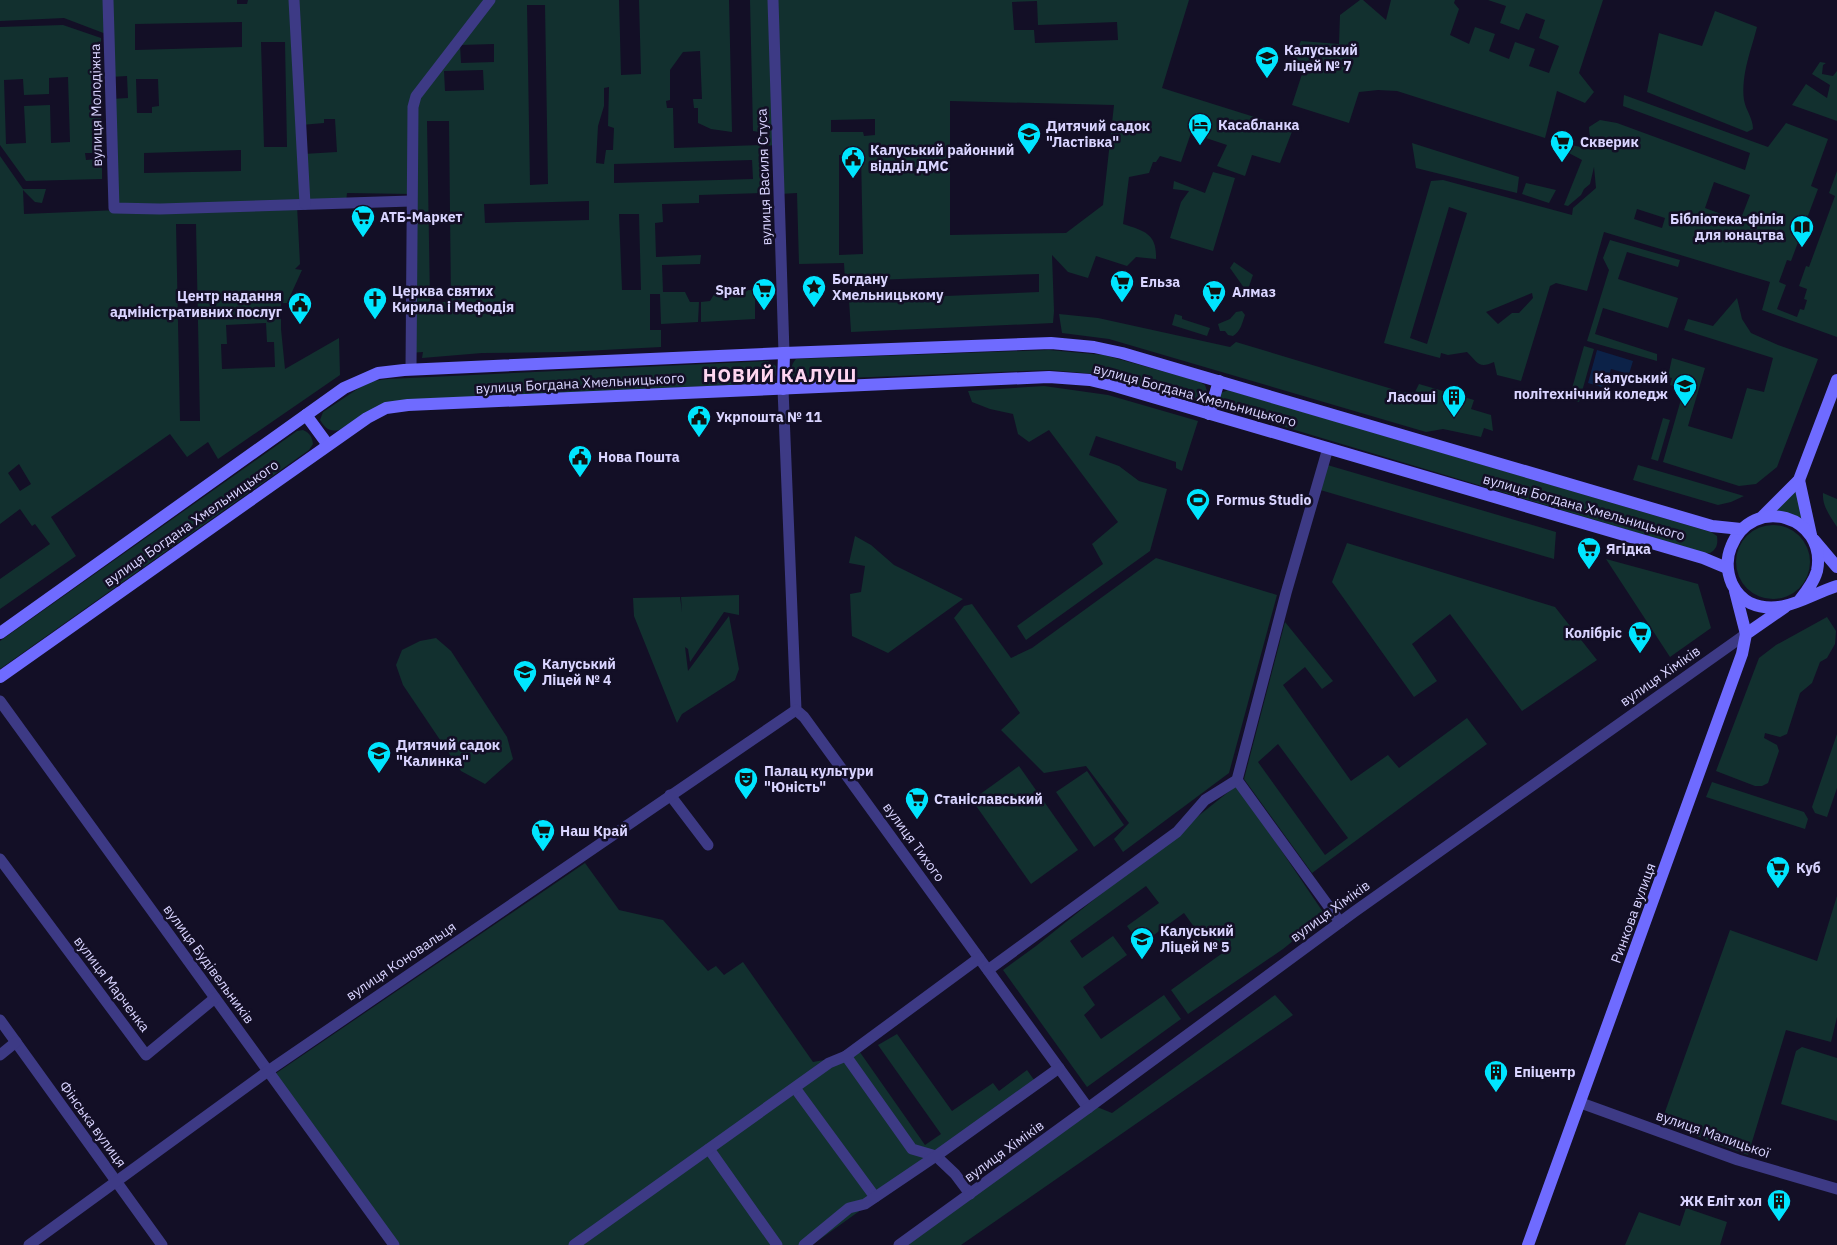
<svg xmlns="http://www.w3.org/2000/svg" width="1837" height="1245" viewBox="0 0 1837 1245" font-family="'IBM Plex Sans',sans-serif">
  <rect width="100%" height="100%" fill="#130f26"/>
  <!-- green -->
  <g fill="#12302f" fill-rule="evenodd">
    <path d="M0 0H237V4H247L248 0H619L621 75 641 74 639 0H729L732 132 711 129 698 123V108H694L693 99H702L700 51 683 52 670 70V100L666 101 667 108H673L674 148 761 145 760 132 753 131 750 0H1189L1162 88 1293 129 1280 163 1252 155 1245 176 1217 166 1227 145 1191 133 1181 162 1160 156 1156 162H1153L1149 173 1129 177 1123 224C1145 231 1157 234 1156 259L1136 257 1127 266 1096 256 1088 278 1068 272 1052 255 1054 311 1053 323 851 332 849 300 1039 292V274L845 281 844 263 799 264 797 193 780 194 778 145 761 146 762 193 699 195V203L662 204 663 222 655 223 656 257 701 255 700 264 662 265 663 292H685L690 302H699L698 322 661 324 660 294H650V330H661V347L565 352 482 353 422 358 423 352 410 353 411 194 347 193 346 203 297 205 300 264 295 269 302 270 287 303H281V329L285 369 339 338 340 375 218 459 208 442 187 457 170 434 51 517 76 556 0 609V579L50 544 35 524 32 526 20 509 0 524V156L23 189H46L42 203 35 202 23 190 24 214 167 208H114L111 99 128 98 127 76 110 77 106 34 64 18 0 21ZM1037 1 1038 25 1117 22 1118 40 1035 43 1034 30H1014L1012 2ZM527 5H545L548 184 530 185ZM242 22V47L135 50V24ZM261 42H285L287 147H264ZM494 44V62L461 63 460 45ZM483 70 484 90 445 91 444 71ZM136 79H158L159 106 152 107V113H137ZM609 87 608 126 614 128 613 150H606L604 164 596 163 598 126 604 106V88ZM950 101 1114 105 1103 205 1066 233 950 235ZM324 119H335L337 152 303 154 301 125 324 123ZM875 119V135L864 136 863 132H831V120ZM427 121H449L451 302H430ZM241 150V171L144 173V153ZM861 154 863 254 839 255V155ZM752 160 753 179 614 183V164ZM589 201V220L485 223 484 204ZM619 214H639L641 290H622ZM176 224H196L200 421H180ZM266 323 267 342H274L275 367 222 369 221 344H227L226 325ZM19 464 31 484 20 491 8 473Z"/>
    <path d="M1360 0H1363L1386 20 1391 0H1455L1454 3 1459 9 1450 35 1469 44 1475 27 1495 34 1489 51 1509 59 1515 42 1535 49 1529 66 1549 73 1559 46 1539 38 1545 20 1526 13 1519 30 1500 23 1506 6 1488 0H1603L1579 73 1594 92 1585 103 1557 91 1545 138 1397 91 1378 90 1359 92 1349 123 1292 105 1302 74 1289 65 1301 41 1339 44 1340 15Z"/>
    <path d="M1715 11 1757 27C1751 51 1741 74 1744 100 1746 111 1753 118 1753 129L1747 132 1647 92 1659 33 1702 46Z"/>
    <path d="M63 25 101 38V153H85L86 160 98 159 102 161V179L26 181 0 145V27ZM68 77 70 142 51 143 50 105 24 106 26 143 6 144 4 80 23 79 24 95 49 94V78Z"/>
    <path d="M1820 62 1826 63 1823 65 1822 74 1833 76 1837 71V121L1792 105 1806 84 1827 98 1830 85 1812 74Z"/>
    <path d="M1624 95 1768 147 1786 123 1828 139 1811 186 1818 189 1791 261 1787 260 1779 282 1786 285 1777 309 1797 317 1800 309 1804 310 1807 300 1804 299 1807 289 1799 286 1806 266 1809 267 1835 196 1829 193 1837 171V337L1762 310 1770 282 1604 232 1587 291 1556 283 1550 286 1521 381 1497 375 1494 362C1479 369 1478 363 1467 352L1448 355 1441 353 1440 358 1384 343 1431 181 1443 180 1572 215 1573 208 1596 188 1594 167 1590 184 1584 189 1581 195 1568 206 1564 205 1582 160 1565 151 1567 144 1594 150C1592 140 1589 137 1589 127L1600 120 1617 123 1745 170 1750 153 1623 106ZM1714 182 1750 195 1740 221 1705 208ZM1449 207 1467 213 1427 344 1410 338ZM1637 209 1665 218 1662 228 1634 219ZM1532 293 1533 298 1519 313H1512L1498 324 1486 312Z"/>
    <path d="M1412 143 1519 177 1517 193 1416 168Z"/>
    <path d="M1213 172 1235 178 1213 251 1170 238 1181 202 1189 191 1173 189 1174 181 1205 193Z"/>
    <path d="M1526 183 1556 190 1549 203 1522 194Z"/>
    <path d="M1610 240 1680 260 1678 267 1627 252 1618 279 1678 298 1668 328 1603 308 1595 334 1657 354V361L1587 341 1609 270 1603 258Z"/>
    <path d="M1234 262 1253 275 1247 292 1230 268Z"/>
    <path d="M752 290 755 291V319L701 322V302L710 301 716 291Z"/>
    <path d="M1737 298 1742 319 1751 333 1778 345 1818 359 1777 467 1756 484 1739 486 1663 462 1684 389 1670 385 1672 378 1668 377 1672 358 1705 368 1688 426 1732 439 1747 388 1764 392 1773 358 1684 330 1688 319 1713 326Z"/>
    <path d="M1242 311 1245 315C1242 323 1241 331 1233 336L1228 335 1225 331H1220L1218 324 1230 319 1236 312Z"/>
    <path d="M1059 314 1098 318 1230 347 1236 342 1402 392H1415L1419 384 1474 400 1471 409 1491 415 1493 431 1484 428 1481 437 1443 429 1426 432 1109 339 1062 333Z"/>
    <path d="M1175 314 1182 316V319L1210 328 1207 336 1172 325Z"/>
    <path d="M1584 346 1594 349 1579 402 1569 399Z"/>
    <path d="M1049 350 1104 355 1198 381 1205 385 1207 391 1201 400 1192 401 1095 374 1049 370 796 380C790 374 790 365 796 359Z"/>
    <path d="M768 361 776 366V375L769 383 386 402 339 430C329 432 325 428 320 420L323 412 359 388 373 381 388 379Z"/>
    <path d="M1044 386 1108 395 1198 421 1182 471 1176 468V462L1096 436 1089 455 1119 466 1139 481 1167 489 1150 551 1026 640 1017 626 1103 564 1092 544 1118 522 1049 430 1029 442 1018 434 1013 414 990 409 972 402 968 391Z"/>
    <path d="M1228 390 1711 532 1717 536C1718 544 1717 549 1710 553H1705L1228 410 1221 407 1219 400 1221 393Z"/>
    <path d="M1663 418 1670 420 1658 461 1651 459Z"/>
    <path d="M303 430C310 433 312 437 313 444L309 450 0 669V641L297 431Z"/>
    <path d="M1324 464 1556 532 1554 559 1317 489Z"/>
    <path d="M1638 465 1744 496 1731 502 1718 505 1633 480Z"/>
    <path d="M1798 489 1803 520 1775 510Z"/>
    <path d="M1823 493 1837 499V527C1830 516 1822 506 1823 493Z"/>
    <circle cx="1773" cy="562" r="37"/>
    <path d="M855 536 871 545 894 565 963 599 888 653 852 636 850 594 861 592 865 566 849 563Z"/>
    <path d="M1347 543 1555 607 1597 660 1522 711 1450 614 1412 644 1437 681 1414 697 1332 582Z"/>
    <path d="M1156 558 1277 595 1229 773 1123 852 1114 839 1129 823 1086 766 1044 773 1001 730 1020 713 954 618 964 606 972 604 1011 658 1032 648Z"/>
    <path d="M1606 559 1698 584 1711 628 1670 657Z"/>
    <path d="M739 595V615L724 612 690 662 688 649 685 647 688 671 729 616 739 669 735 680 682 714 677 723 634 616 633 598 680 597 682 612 681 597Z"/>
    <path d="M1827 617 1836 631 1835 644 1827 658 1820 662 1812 683 1800 693 1787 734 1780 737 1765 733 1764 738 1777 745 1779 751 1768 783 1762 786H1755L1716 771 1759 658 1776 645Z"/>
    <path d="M1285 622 1333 681 1322 689 1305 667 1283 685 1351 781 1388 755 1399 768 1467 718 1487 744 1312 873 1244 779ZM1278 744 1348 838 1325 855 1258 762Z"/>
    <path d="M436 638 451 651 507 737 513 759 485 784 461 771 403 685 396 665 402 650 420 641Z"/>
    <path d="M1837 734V788L1827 817 1815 813 1812 807Z"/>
    <path d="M1019 766 1078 850 1031 884 972 800Z"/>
    <path d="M1087 771 1124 825 1094 847 1056 792Z"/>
    <path d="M1712 782 1804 812 1808 819 1805 829 1706 797Z"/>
    <path d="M1237 785 1325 915 1283 949 1188 1014 1171 990 1224 952 1205 926 1197 931 1184 913 1140 945 1127 926 1159 903 1146 886 1070 941 1082 958 1113 936 1127 955 1083 987 1095 1005 1084 1015 1101 1039 1164 995 1181 1019 1087 1087 1003 970 1036 946Z"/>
    <path d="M585 863 619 910 663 920 708 971 716 966 724 975 743 962 813 1062 846 1056 857 1048 925 1145 941 1134 878 1045 897 1034 952 1111 993 1083 999 1091 1027 1070 1037 1084 812 1245H399L275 1074Z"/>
    <path d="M1837 896V1017L1831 1042 1786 1030 1748 1155 1661 1123 1730 930 1817 961Z"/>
    <path d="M1275 995 1293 1015 961 1245H905L1097 1107 1112 1113Z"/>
    <path d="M1802 1047 1837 1058V1121L1781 1104 1796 1051Z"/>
    <path d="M1686 1208 1727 1222 1720 1245H1625L1639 1212 1680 1226Z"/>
  </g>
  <!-- water -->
  <path fill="#0c2248" d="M1597 350 1633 361 1629 374 1611 369 1605 388 1588 383Z"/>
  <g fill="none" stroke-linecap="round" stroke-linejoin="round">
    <!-- street -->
    <g stroke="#3d3a85" stroke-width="11">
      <path d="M108 0 114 208 160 209 411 201"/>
      <path d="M294 0 305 204"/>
      <path d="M773 0 784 353"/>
      <path d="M411 369 413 107 416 96 490 0"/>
      <path d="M783 389 796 710 804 717 1088 1108"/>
      <path d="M0 701 394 1245"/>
      <path d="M1237 780 1340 922"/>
      <path d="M670 795 708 845"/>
      <path d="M0 859 146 1055 215 998"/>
      <path d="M988 970 1177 832 1205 800 1237 780 1286 593 1328 448"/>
      <path d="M0 1020 162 1245"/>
      <path d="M0 1055 16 1042"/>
      <path d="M846 1056 912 1149 936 1156 955 1174 970 1194"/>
      <path d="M795 1088 875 1197"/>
      <path d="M1581 1103 1738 1160 1837 1189"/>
      <path d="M709 1149 777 1245"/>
      <path d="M29 1245 268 1071 796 710"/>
      <path d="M574 1245 829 1063 846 1056 979 958"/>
      <path d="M804 1245 849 1208 865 1204 936 1156 1059 1068"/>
      <path d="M899 1245 1088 1108 1354 912 1746 634"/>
    </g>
    <!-- secondary -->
    <g stroke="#6f6bff" stroke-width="12">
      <path d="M783 389 784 353"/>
      <path d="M1209 414 1219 381"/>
      <path d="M306 415 328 445"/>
      <path d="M1799 480 1811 535"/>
      <path d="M1763 516 1799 480 1837 380"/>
      <path d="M1814 540 1837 567"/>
      <path d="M1735 591 1746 634"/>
      <path d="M1799 601C1806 592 1814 582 1817 571 1828 516 1752 493 1731 547 1726 559 1727 572 1732 584 1736 592 1742 599 1750 603 1781 617 1808 595 1837 586"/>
      <path d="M0 633 344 388 378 373 404 370 784 353 1051 343 1094 347 1122 353 1712 526 1741 529"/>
      <path d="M0 677 367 418 386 408 408 405 1049 377 1090 380 1115 386 1703 558 1727 568"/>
      <path d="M1528 1245 1742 654 1746 634 1785 607"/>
    </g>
  </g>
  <!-- icons -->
  <defs>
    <g id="school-pin" transform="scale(1.25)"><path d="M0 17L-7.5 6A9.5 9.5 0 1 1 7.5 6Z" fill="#00e5ff" stroke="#130f26"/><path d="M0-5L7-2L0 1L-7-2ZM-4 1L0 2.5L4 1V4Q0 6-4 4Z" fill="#111"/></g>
    <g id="hotel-pin" transform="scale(1.25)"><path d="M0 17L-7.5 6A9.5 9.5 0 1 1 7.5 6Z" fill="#00e5ff" stroke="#130f26"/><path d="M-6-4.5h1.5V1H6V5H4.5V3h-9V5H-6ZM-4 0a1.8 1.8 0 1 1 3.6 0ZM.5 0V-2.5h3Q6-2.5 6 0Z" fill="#111"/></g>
    <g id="supermarket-pin" transform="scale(1.25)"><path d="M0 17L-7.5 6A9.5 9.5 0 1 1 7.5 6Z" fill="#00e5ff" stroke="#130f26"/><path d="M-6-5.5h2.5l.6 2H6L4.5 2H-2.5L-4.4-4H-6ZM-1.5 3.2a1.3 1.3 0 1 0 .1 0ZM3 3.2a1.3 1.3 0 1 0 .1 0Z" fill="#111"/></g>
    <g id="civic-pin" transform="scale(1.25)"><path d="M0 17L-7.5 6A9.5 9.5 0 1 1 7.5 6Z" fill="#00e5ff" stroke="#130f26"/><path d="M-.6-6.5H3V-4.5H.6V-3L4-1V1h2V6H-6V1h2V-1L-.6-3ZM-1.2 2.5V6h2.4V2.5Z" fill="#111"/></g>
    <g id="library-pin" transform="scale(1.25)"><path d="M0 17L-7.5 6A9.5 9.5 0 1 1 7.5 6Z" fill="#00e5ff" stroke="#130f26"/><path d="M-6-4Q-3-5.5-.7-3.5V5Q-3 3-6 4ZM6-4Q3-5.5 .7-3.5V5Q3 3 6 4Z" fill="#111"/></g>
    <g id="sight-pin" transform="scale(1.25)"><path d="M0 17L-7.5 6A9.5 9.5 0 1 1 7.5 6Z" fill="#00e5ff" stroke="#130f26"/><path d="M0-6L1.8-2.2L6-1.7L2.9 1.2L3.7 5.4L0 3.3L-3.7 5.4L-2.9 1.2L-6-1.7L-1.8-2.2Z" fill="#111"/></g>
    <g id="church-pin" transform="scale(1.25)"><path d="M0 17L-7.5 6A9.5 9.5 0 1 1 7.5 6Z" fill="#00e5ff" stroke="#130f26"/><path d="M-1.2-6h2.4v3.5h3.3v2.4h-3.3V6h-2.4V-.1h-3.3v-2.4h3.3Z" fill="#111"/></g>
    <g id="university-pin" transform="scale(1.25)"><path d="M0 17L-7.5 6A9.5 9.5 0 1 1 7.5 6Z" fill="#00e5ff" stroke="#130f26"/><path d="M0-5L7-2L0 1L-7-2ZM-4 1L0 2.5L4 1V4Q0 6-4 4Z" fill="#111"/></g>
    <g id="building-pin" transform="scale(1.25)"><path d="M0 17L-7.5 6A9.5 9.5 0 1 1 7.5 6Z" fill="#00e5ff" stroke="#130f26"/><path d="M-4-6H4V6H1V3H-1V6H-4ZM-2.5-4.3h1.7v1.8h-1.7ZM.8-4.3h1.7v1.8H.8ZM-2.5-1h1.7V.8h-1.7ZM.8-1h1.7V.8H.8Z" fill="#111"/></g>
    <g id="stadium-pin" transform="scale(1.25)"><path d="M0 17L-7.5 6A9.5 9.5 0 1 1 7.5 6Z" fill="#00e5ff" stroke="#130f26"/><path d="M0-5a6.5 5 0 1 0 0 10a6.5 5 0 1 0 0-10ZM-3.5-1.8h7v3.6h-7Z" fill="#111"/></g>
    <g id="theatre-pin" transform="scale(1.25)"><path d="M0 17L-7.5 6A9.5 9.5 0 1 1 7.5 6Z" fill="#00e5ff" stroke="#130f26"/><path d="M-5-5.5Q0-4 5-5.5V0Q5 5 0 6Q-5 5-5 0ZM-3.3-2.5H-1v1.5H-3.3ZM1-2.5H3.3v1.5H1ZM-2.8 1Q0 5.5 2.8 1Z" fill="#111"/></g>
  </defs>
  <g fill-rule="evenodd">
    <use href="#school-pin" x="1267" y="58"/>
    <use href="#hotel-pin" x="1200" y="125"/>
    <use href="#school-pin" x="1029" y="134"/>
    <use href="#supermarket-pin" x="1562" y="142"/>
    <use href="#civic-pin" x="853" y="158"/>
    <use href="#supermarket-pin" x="363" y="217"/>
    <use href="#library-pin" x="1802" y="227"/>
    <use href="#supermarket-pin" x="1122" y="282"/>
    <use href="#sight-pin" x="814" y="287"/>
    <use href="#supermarket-pin" x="764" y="290"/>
    <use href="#supermarket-pin" x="1214" y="292"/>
    <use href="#church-pin" x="375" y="299"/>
    <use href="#civic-pin" x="300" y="304"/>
    <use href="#university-pin" x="1685" y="386"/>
    <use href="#building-pin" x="1454" y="397"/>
    <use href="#civic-pin" x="699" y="417"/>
    <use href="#civic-pin" x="580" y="457"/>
    <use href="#stadium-pin" x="1198" y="500"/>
    <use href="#supermarket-pin" x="1589" y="549"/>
    <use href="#supermarket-pin" x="1640" y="633"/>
    <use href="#school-pin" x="525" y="672"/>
    <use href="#school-pin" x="379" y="753"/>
    <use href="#theatre-pin" x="746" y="779"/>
    <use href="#supermarket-pin" x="917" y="799"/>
    <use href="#supermarket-pin" x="543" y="831"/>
    <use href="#supermarket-pin" x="1778" y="868"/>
    <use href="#school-pin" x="1142" y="939"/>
    <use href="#building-pin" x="1496" y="1072"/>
    <use href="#building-pin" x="1779" y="1201"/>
  </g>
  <g text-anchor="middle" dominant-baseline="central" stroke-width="5" stroke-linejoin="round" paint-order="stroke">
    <!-- poi labels -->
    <g font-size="14" font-weight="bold" fill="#d9d4ff" stroke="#130f26" text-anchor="start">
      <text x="1284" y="50">Калуський<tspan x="1284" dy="16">ліцей № 7</tspan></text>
      <text x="1218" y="125">Касабланка</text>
      <text x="1046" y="126">Дитячий садок<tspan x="1046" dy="16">"Ластівка"</tspan></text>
      <text x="1580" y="142">Скверик</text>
      <text x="870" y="150">Калуський районний<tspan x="870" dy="16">відділ ДМС</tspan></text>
      <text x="380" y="217">АТБ-Маркет</text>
      <text x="1784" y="219" text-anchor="end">Бібліотека-філія<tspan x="1784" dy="16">для юнацтва</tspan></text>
      <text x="832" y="279">Богдану<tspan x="832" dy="16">Хмельницькому</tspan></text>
      <text x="1140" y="282">Ельза</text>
      <text x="746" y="290" text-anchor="end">Spar</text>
      <text x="392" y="291">Церква святих<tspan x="392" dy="16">Кирила і Мефодія</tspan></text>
      <text x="1232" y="292">Алмаз</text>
      <text x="282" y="296" text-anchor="end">Центр надання<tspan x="282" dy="16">адміністративних послуг</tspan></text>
      <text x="1668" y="378" text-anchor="end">Калуський<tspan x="1668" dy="16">політехнічний коледж</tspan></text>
      <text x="1436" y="397" text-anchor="end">Ласоші</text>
      <text x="716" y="417">Укрпошта № 11</text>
      <text x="598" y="457">Нова Пошта</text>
      <text x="1216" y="500">Formus Studio</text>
      <text x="1606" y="549">Ягідка</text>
      <text x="1622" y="633" text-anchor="end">Колібріс</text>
      <text x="542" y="664">Калуський<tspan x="542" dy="16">Ліцей № 4</tspan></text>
      <text x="396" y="745">Дитячий садок<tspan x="396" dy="16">"Калинка"</tspan></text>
      <text x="764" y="771">Палац культури<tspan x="764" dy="16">"Юність"</tspan></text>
      <text x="934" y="799">Станіславський</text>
      <text x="560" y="831">Наш Край</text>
      <text x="1796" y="868">Куб</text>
      <text x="1160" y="931">Калуський<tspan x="1160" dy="16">Ліцей № 5</tspan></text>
      <text x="1514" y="1072">Епіцентр</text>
      <text x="1762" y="1201" text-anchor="end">ЖК Еліт хол</text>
    </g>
    <!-- street labels -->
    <g font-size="14" fill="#d9d4ff" stroke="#130f26">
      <text transform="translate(96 105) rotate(-91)">вулиця Молодіжна</text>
      <text transform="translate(764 177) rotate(-92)">вулиця Василя Стуса</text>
      <text transform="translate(580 383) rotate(-3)">вулиця Богдана Хмельницького</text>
      <text transform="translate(1195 395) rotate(15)">вулиця Богдана Хмельницького</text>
      <text transform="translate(1584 507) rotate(16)">вулиця Богдана Хмельницького</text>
      <text transform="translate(191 523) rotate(-35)">вулиця Богдана Хмельницького</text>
      <text transform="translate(1660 676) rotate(-35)">вулиця Хіміків</text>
      <text transform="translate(914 842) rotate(54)">вулиця Тихого</text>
      <text transform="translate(1330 911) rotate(-36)">вулиця Хіміків</text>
      <text transform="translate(1633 913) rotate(-70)">Ринкова вулиця</text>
      <text transform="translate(401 961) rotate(-34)">вулиця Коновальця</text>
      <text transform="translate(209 964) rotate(54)">вулиця Будівельників</text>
      <text transform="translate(112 984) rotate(53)">вулиця Марченка</text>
      <text transform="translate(93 1124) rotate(54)">Фінська вулиця</text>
      <text transform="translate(1713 1134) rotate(19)">вулиця Малицької</text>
      <text transform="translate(1004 1151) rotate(-36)">вулиця Хіміків</text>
    </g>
    <!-- district labels -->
    <g font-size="19" font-weight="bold" letter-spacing="1" fill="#ffd6f0" stroke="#130f26">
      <text x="780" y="375">НОВИЙ КАЛУШ</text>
    </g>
  </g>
</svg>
